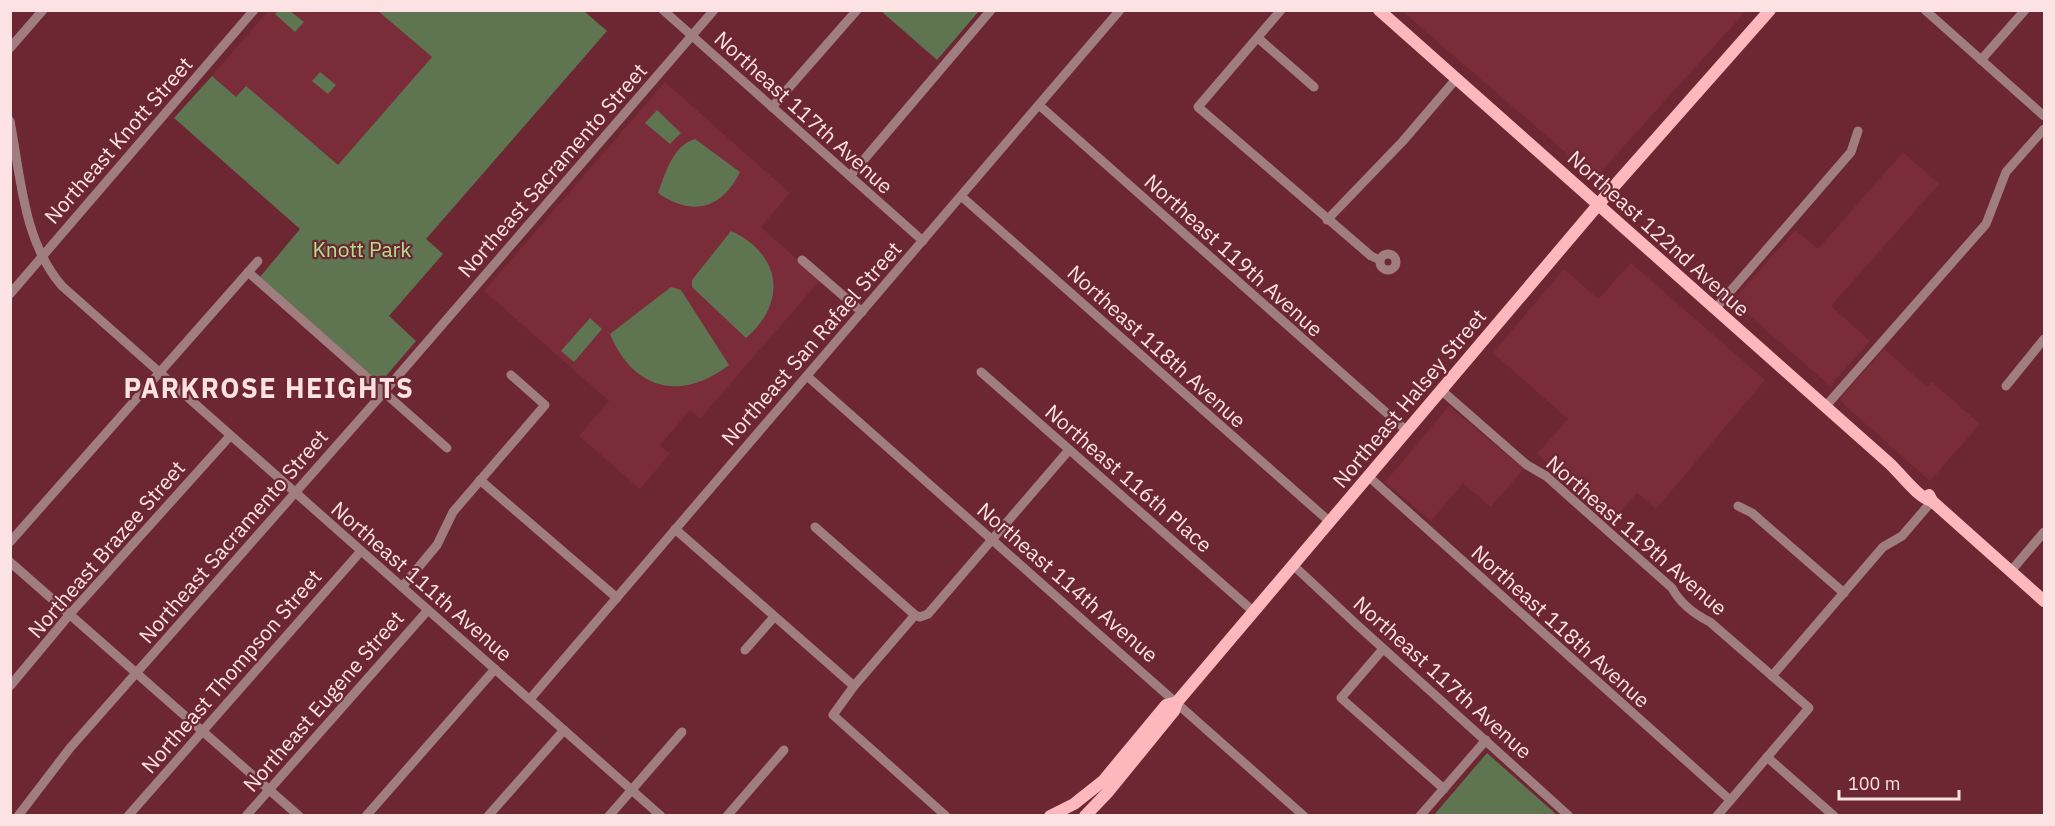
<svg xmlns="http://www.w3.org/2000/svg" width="2055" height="826" viewBox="0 0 2055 826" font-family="'IBM Plex Sans',sans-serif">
  <rect width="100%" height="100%" fill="#6c2732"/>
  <!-- built -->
  <g fill="#7a2c39">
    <path d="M268 11H378L432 57 338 166 246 86 236 97 212 76Z"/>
    <path d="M1402 11H1746L1595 178Z"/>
    <path d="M665 82 790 193 761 227 820 280 700 419 690 410 660 445 670 454 640 489 579 436 609 401 484 291Z"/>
    <path d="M1903 152 1939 184 1831 306 1870 341 1830 386 1733 301 1795 230 1818 249Z"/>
    <path d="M1631 263 1765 380 1656 509 1637 493 1612 521 1537 454 1568 419 1493 353 1564 269 1598 299Z"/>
    <path d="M1884 349 1927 387 1932 382 1980 424 1930 481 1841 402V397Z"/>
    <path d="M1449 406 1524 469 1491 507 1463 483 1431 521 1385 482Z"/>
  </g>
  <!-- green -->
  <g fill="#5f7451">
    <path d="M278 11H290L304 22 295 32 275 14Z"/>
    <path d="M378 11H584L607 31 426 239 443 254 389 316 416 341 380 383 260 277 300 229 174 118 212 76 236 97 246 86 338 165 432 57Z"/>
    <path d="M881 11H979L937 60Z"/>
    <path d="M320 72 336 85 328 94 312 81Z"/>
    <path d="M657 110 681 133 670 144 645 123Z"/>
    <path d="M695 139 740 172C722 209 692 217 658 193 665 174 673 145 695 139Z"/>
    <path d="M731 231C781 254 788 302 746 338L692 287V280Z"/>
    <path d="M671 287 681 290 729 365C681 402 633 390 610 334Z"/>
    <path d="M590 318 602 329 574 362 561 351Z"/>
    <path d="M1487 753 1557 815H1434Z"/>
  </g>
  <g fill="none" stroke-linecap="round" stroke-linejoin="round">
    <!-- minor -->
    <g stroke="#a07e80" stroke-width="9">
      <path d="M663 10 923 241"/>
      <path d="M1281 10 1198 107 1371 256 1380 260"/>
      <path d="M1925 10 2044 116"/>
      <path d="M1258 38 1314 87"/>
      <path d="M10 48 43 10"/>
      <path d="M1981 60 2025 10"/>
      <path d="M1039 105 1407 431"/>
      <path d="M772 107 857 10"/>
      <path d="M10 121C21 177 23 241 62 286L661 816"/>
      <path d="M850 176 991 10"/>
      <path d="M961 196 1330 522"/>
      <path d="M1327 220 1403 141 1456 79"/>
      <circle cx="1388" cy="262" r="8"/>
      <path d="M802 260 862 312"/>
      <path d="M248 272 447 448"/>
      <path d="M10 294 254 10"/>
      <path d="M1715 309 1851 152 1858 131"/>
      <path d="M981 372 1254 612"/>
      <path d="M807 376 1304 816"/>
      <path d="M2006 386 2044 339"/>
      <path d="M1441 390 1527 465 1546 476 1672 588C1680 603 1694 614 1710 622L1809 708 1717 816"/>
      <path d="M1825 407 1986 224 2006 172 2044 129"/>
      <path d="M1368 476 1730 800"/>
      <path d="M480 480 617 598"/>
      <path d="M1738 506 1752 513 1844 593"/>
      <path d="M815 527 915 615"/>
      <path d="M675 529 854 686"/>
      <path d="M10 542 258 261"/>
      <path d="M10 562 299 816"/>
      <path d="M1293 565 1355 623 1569 816"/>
      <path d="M2011 571 2044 532"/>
      <path d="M402 587 437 545 453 512 545 405 511 375"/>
      <path d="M915 615 854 686 833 715 946 816"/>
      <path d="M915 615 920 617 928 614 1069 450"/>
      <path d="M1383 649 1341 698 1444 789"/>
      <path d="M745 650 774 617"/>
      <path d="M1772 676 1883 547 1902 536 1932 501"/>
      <path d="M10 686 70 614 230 436"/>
      <path d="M530 699 1120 10"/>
      <path d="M1767 757 1834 816"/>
      <path d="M18 816 70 748 384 392 714 10"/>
      <path d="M128 816 361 551"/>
      <path d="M246 816 428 610"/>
      <path d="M366 816 495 669"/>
      <path d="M488 816 564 730"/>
      <path d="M609 816 682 732"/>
      <path d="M727 816 784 750"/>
      <path d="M1420 816 1486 740"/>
    </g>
    <!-- major -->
    <g stroke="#fdb8be" stroke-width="12">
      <path d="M1379 10 1889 463C1902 475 1917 497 1932 501"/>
      <path d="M1929 495 1932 501 2044 601"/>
      <path d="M1050 816 1074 804 1103 781 1166 705 1177 702"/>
      <path d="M1085 816 1108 792 1174 711 1177 702 1609 192 1770 10"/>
    </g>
  </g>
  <g text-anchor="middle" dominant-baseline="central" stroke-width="4.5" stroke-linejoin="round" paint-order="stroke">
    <!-- street labels -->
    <g font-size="21" fill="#fce2e3" stroke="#6c2732">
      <text transform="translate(804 112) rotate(42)">Northeast 117th Avenue</text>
      <text transform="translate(118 140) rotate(-49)">Northeast Knott Street</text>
      <text transform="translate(552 170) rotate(-49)">Northeast Sacramento Street</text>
      <text transform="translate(1659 233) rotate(42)">Northeast 122nd Avenue</text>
      <text transform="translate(1234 255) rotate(42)">Northeast 119th Avenue</text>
      <text transform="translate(811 343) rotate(-49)">Northeast San Rafael Street</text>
      <text transform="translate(1157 346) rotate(42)">Northeast 118th Avenue</text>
      <text transform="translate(1409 398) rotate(-50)">Northeast Halsey Street</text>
      <text transform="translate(1129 478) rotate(41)">Northeast 116th Place</text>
      <text transform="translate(1637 535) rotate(41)">Northeast 119th Avenue</text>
      <text transform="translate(233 536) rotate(-49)">Northeast Sacramento Street</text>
      <text transform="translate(106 549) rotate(-49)">Northeast Brazee Street</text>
      <text transform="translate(422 581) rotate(41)">Northeast 111th Avenue</text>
      <text transform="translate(1068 582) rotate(41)">Northeast 114th Avenue</text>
      <text transform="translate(1561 626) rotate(42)">Northeast 118th Avenue</text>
      <text transform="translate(231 671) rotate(-49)">Northeast Thompson Street</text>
      <text transform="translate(1443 677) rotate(42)">Northeast 117th Avenue</text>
      <text transform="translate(323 701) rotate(-49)">Northeast Eugene Street</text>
    </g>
    <!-- park labels -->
    <g font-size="21" fill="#aee08a" stroke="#6c2732">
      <text x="362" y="249">Knott Park</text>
    </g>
    <!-- district labels -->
    <g font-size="27" font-weight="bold" letter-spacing="1.5" fill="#fce2e3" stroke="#6c2732">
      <text x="269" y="387">PARKROSE HEIGHTS</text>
    </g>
  </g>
  <!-- border -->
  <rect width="2055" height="826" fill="none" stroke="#fce2e3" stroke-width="24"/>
  <!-- scale -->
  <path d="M1839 790v9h120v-9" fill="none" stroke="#fce2e3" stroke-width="3"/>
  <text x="1848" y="790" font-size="18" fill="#fce2e3" stroke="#6c2732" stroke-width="4.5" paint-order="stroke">100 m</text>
</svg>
